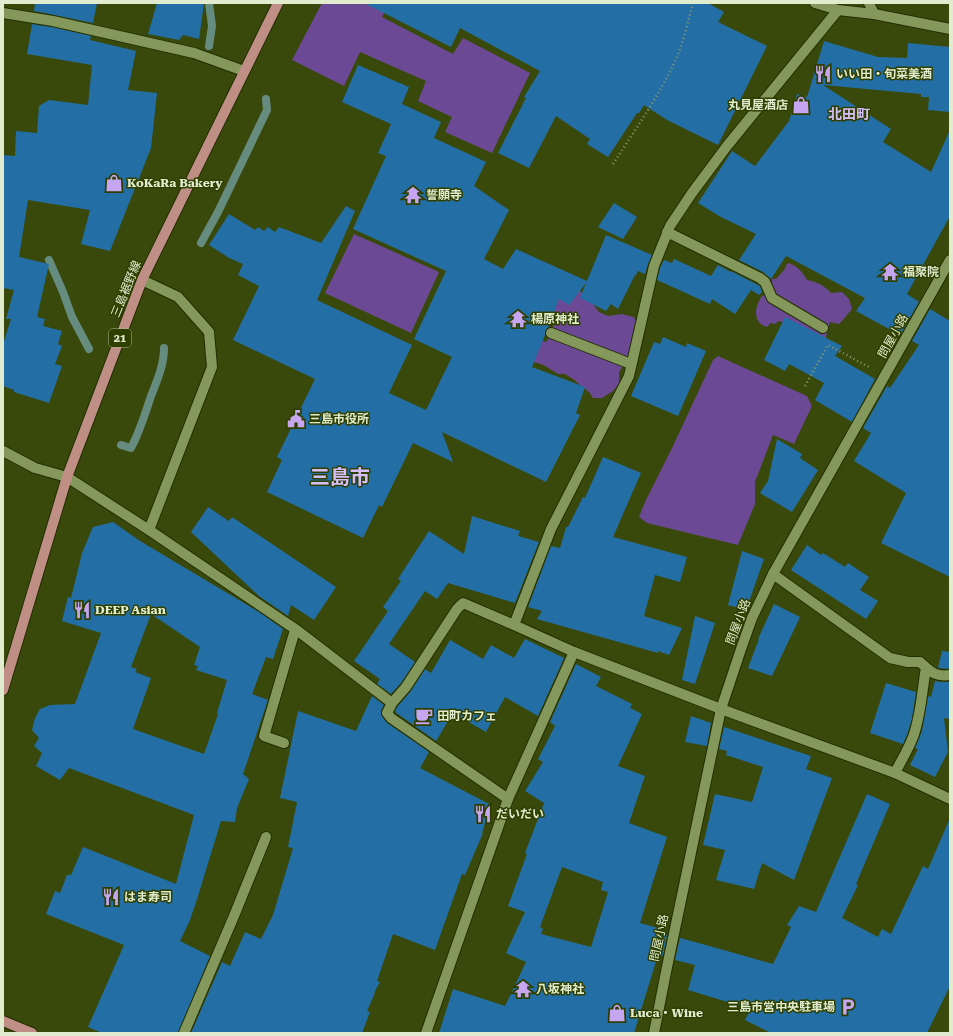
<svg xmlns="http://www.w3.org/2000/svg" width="953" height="1036" viewBox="0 0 953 1036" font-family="'Roboto Serif','Noto Sans JP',serif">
  <rect width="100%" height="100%" fill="#39490b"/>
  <!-- green -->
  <g fill="#6c4994">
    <path d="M322 3H389L382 17 453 54 463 38 530 73 492 153 445 132 452 117 418 101 426 81 360 52 344 86 292 60Z"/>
    <path d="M354 234 439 272 411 333 325 293Z"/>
    <path d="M789 263C798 267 802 271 807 280 817 282 824 285 831 293L842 292 849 299 852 309 842 321 839 324 830 322 826 337 825 343 791 324 779 321 775 324 771 323 767 327C765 326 763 326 761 324 752 317 757 303 762 296 771 294 772 287 772 279H776L784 270 787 264Z"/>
    <path d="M574 288 585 294 599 312 608 316 622 314 634 317 636 323 633 329V343L629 352 628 358 619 372V384L613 391 602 398H593L590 393 573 379 565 374H558L547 367 541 364 530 361 533 338 546 342 549 338 553 326 557 324C555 315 551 313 542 309Z"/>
    <path d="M718 356 807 396 812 406 794 444 773 435 755 482V504L738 545 647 523 639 517 645 502 673 446 713 360Z"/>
  </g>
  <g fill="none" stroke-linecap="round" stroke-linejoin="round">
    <!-- stream -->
    <g stroke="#668c7f" stroke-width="8">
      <path d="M209 46 212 26 209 3"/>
      <path d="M201 243 218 212 267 110 266 99"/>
      <path d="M49 260 63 292 72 317 89 349"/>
      <path d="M121 445 131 448C140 431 145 414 151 396 157 381 164 365 164 348"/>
    </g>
  </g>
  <!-- building -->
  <g fill="#236fa5" fill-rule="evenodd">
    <path d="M35 3H97L93 23 54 15 34 11Z"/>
    <path d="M157 3H204L199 39 183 35 179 40 148 34Z"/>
    <path d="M364 3H708L724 12 718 22 767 46 718 145 667 120 644 105 639 113H637L608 157 587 144 590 139 556 116 529 168 498 153 526 98 524 97 540 71 460 28 451 47Z"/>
    <path d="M32 24 52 27 91 36 90 40 136 51 128 90 157 93 151 148 110 251 81 244 90 210 28 200 19 257 49 264 37 317 45 319 43 326 62 331 58 344 62 346 55 364 62 366 49 403 14 392V390L3 386V344L11 319H6L14 290 3 288V155L15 156 16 131 37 133 39 106 49 100 88 105 92 65 27 54Z"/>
    <path d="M824 41 878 57 907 58 908 43 950 47V112L928 110 929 97H921V94L823 85 891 129 883 142 931 172 950 130V216L907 294 919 302 900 335 856 311 865 298 786 256 771 279 763 272 739 260 756 234 719 216 698 203 732 151 755 166 789 121 797 94 807 97Z"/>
    <path d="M358 65 409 87 402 104 441 122 434 138 486 162 474 186 509 210 484 259 503 269 516 249 587 281 606 235 652 255 648 264 645 274 638 271 636 275H635L618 309 611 304 606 311 580 298 586 283 569 305 559 299 548 328 545 331V335L532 367 585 387 576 413 580 415 546 482 442 432 453 462 413 443 382 507 379 505 363 538 267 492 282 460 277 457 315 379 233 340 259 286 238 275 243 264 229 258 209 245 229 214 255 230 258 227 264 231 268 227 275 232 279 227 321 243 346 206 355 211 317 300 412 345 389 393 426 410 452 357 414 339 446 271 353 229 386 156 378 153 391 124 342 102Z"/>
    <path d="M614 203 637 217 623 239 598 227Z"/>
    <path d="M674 259 711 276 718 265 731 272V271L756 284 760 286 762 292 759 295 751 290 735 314 712 299 710 304 657 280 660 268 664 260 672 263Z"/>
    <path d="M930 309 950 321V577L881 543 906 493 854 461 871 433 863 428 887 386 890 388 919 345 912 341Z"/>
    <path d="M785 317 842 346 835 356 875 379 852 422 815 400 824 383 789 364 785 371 764 360Z"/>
    <path d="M663 337 686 347 687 343 706 351 678 416 631 396 654 342 660 344Z"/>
    <path d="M777 439 802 454 800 458 818 470 792 512 760 493 768 481Z"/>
    <path d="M603 457 641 473 613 537 687 557 680 582 655 575 644 616 682 628 669 655 658 651V653L537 619 542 611 528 607 551 546 560 548 566 527H568L583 497 585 498Z"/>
    <path d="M208 507 229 521 232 517 336 587 314 620 291 605 288 616 259 596 191 532Z"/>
    <path d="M472 516 520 531 518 536 539 542 515 603 448 583 437 599 425 591 389 644 415 662 401 683 391 694 377 684 380 679 354 661 388 611 383 607 401 581 398 579 429 531 464 554Z"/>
    <path d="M113 522 140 541 259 612 283 629 273 659 266 657 252 694 268 700 243 774 249 779 237 808 235 822 221 821 198 896 190 920 180 941 210 956 178 1033H102L88 1027 124 945 46 914 55 891 60 893 67 875H71L83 847 176 884 194 815 69 768 60 780 36 766 42 753 34 746 39 738 32 730 35 718 40 709 50 705 75 704 101 633 62 621 68 597 71 598 82 553 93 527ZM151 614 200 647 194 665 198 666 196 670 227 680 217 713 218 714 204 754 133 729 151 678 135 672 137 669 131 667Z"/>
    <path d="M807 545 821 555 823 553 845 567 848 563 869 577 860 590 878 601 866 619 791 570Z"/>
    <path d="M742 551 764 559 746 610 728 605Z"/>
    <path d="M774 604 800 617 772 676 748 668 759 639H758Z"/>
    <path d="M695 616 715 623 695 684 682 680Z"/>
    <path d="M525 639 564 658 538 716 505 697 486 732 453 713 436 741 395 712 397 707 411 691 425 669 431 673 450 640 483 659 491 645 514 658Z"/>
    <path d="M942 651 950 652V669L938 668Z"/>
    <path d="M576 664 601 677 596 686 632 704 630 708 642 714 618 766 645 776 629 823 667 837 640 923 658 928 656 932 667 935 663 956 658 955 634 1033H439L453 989 505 1006 526 962 506 953 525 912 508 906 527 854 525 853 544 803 525 791 543 762 538 759 555 726 550 722ZM562 867 603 882 601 890 608 892 591 947 541 934 543 929 540 927Z"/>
    <path d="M935 681 940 682H950V719L944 718 948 752 935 777 910 765 918 749 915 748 922 731 928 696 931 697Z"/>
    <path d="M886 683 916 692 912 719 907 735 903 744 870 733Z"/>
    <path d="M372 696 384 705 381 710V714L386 722 429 752 420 768 491 805 482 833H483L465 875 462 874 435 950 393 934 377 981 380 982 374 993H375L367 1011 370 1012 362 1033H191L222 962 230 966 245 932 261 939 273 915 293 848 288 847 297 802 280 798 298 711 356 731Z"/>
    <path d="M691 716 711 723 707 746 685 742Z"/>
    <path d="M724 727 811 756 806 769 832 778 794 880 762 863 754 889 716 880 725 850 703 845 715 794 752 802 763 767 726 755 727 751 719 749Z"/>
    <path d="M867 794 890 804 856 884 858 885 842 918 878 937 882 929 891 934 923 866 928 869 950 818V986L927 1033H771L745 1020 751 1009 688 990 695 965 675 960 680 938 713 947 773 964 791 927 787 925 799 906 816 912Z"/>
  </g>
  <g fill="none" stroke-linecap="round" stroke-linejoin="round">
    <!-- minor casing -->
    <g stroke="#222e00" stroke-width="12">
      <g id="minor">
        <path d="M815 3 838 10 874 14 950 29"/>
        <path d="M869 3 874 14"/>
        <path d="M838 10 727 146 692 193 670 226 654 266 629 376 551 529 514 625 574 652 721 709 895 773 950 799"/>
        <path d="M3 13 53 21 194 53 244 71"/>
        <path d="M667 232 760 278 765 282 772 298 823 328"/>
        <path d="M142 280 178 297 209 332 212 367 149 530"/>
        <path d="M551 333 631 364"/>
        <path d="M3 451 35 468 67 477 149 530 298 631 392 703 387 713 391 718 508 799"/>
        <path d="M773 574 890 658 908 662H920C931 672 935 677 950 675"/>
        <path d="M392 703 406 687 457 609 463 603 514 625"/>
        <path d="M284 743 264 736 295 630"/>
        <path d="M895 773C901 761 908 750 913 737 921 716 922 690 926 668"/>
        <path d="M184 1033 234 916 266 837"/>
        <path d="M426 1033 508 799 574 652"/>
        <path d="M654 1033 667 967 721 709 741 649 752 618 765 591 773 574 950 260"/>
      </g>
    </g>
    <!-- major casing -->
    <g stroke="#222e00" stroke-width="12">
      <g id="major">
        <path d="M3 690 67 477 142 280 278 3"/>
        <path d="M3 1021 32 1033"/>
      </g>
    </g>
    <!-- path -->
    <g stroke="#8b996b" stroke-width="2.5" stroke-dasharray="1 3" stroke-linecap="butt">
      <path d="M613 164C635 130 659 96 676 59 684 41 688 21 693 3"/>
      <path d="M805 386 828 345 869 367"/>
    </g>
    <!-- minor -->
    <use href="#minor" stroke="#84985c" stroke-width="10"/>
    <!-- major -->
    <use href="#major" stroke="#bf8e85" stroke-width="10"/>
  </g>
  <!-- icons -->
  <defs>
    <g id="restaurant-bare" transform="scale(1.38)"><path d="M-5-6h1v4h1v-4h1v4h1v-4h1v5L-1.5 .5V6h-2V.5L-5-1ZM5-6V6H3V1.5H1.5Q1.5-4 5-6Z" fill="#c6a6f0" stroke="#2f3f00" stroke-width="2.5" paint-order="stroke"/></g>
    <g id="shop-bare" transform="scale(1.38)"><path d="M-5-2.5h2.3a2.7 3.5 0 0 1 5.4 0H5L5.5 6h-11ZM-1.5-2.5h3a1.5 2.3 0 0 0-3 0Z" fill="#c6a6f0" stroke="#2f3f00" stroke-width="2.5" paint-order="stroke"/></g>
    <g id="temple-bare" transform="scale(1.38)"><path d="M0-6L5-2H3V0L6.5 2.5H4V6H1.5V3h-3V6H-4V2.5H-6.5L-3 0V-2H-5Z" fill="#c6a6f0" stroke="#2f3f00" stroke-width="2.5" paint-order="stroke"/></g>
    <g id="civic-bare" transform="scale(1.38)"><path d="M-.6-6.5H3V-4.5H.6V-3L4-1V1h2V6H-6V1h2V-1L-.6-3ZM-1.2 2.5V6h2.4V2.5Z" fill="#c6a6f0" stroke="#2f3f00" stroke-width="2.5" paint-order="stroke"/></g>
    <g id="cafe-bare" transform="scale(1.38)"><path d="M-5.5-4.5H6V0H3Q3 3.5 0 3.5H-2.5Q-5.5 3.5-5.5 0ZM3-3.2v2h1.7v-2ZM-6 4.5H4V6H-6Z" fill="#c6a6f0" stroke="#2f3f00" stroke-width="2.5" paint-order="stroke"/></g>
    <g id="parking-bare" transform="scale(1.38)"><path d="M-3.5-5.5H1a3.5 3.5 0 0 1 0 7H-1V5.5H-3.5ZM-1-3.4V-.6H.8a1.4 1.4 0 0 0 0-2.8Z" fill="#c6a6f0" stroke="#2f3f00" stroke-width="2.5" paint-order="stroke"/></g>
  </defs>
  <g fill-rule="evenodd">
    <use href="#restaurant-bare" x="823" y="74"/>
    <use href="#shop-bare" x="801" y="105"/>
    <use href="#shop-bare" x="114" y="183"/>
    <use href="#temple-bare" x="413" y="195"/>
    <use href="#temple-bare" x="890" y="272"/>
    <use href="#temple-bare" x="518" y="319"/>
    <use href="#civic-bare" x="296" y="419"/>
    <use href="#restaurant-bare" x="82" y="610"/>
    <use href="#cafe-bare" x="424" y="716"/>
    <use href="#restaurant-bare" x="483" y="814"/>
    <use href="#restaurant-bare" x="111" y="897"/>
    <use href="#temple-bare" x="523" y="989"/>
    <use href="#parking-bare" x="848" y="1007"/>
    <use href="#shop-bare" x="617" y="1013"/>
  </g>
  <g text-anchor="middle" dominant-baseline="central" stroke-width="3" stroke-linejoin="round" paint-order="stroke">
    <!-- shield labels -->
    <rect fill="#2f3f00" stroke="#abb890" stroke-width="1" x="109" y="329" width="22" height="18" rx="3"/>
    <g font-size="11" font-weight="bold" fill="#e0eccd">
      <text x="120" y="338">21</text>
    </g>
    <!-- poi labels -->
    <g font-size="12" font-weight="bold" fill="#e0eccd" stroke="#2f3f00" text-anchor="start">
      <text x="836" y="74">いい田・旬菜美酒</text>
      <text x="788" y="105" text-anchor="end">丸見屋酒店</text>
      <text x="127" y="183">KoKaRa Bakery</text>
      <text x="426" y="195">誓願寺</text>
      <text x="903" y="272">福聚院</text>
      <text x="531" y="319">楊原神社</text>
      <text x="309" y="419">三島市役所</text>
      <text x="95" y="610">DEEP Asian</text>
      <text x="437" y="716">田町カフェ</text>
      <text x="496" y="814">だいだい</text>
      <text x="124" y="897">はま寿司</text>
      <text x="536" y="989">八坂神社</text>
      <text x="835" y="1007" text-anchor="end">三島市営中央駐車場</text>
      <text x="630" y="1013">Luca・Wine</text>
    </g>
    <!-- street labels -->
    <g font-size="12" fill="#e0eccd" stroke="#2f3f00">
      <text transform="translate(126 289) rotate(-68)">三島裾野線</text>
      <text transform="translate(893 336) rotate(-61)">問屋小路</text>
      <text transform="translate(738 622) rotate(-69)">問屋小路</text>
      <text transform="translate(659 938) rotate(-78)">問屋小路</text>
    </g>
    <!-- quarter labels -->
    <g font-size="14" font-weight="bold" fill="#d6bff6" stroke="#2f3f00">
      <text x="849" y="114">北田町</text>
    </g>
    <!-- town labels -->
    <g font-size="20" font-weight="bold" fill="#d6bff6" stroke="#2f3f00">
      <text x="340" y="477">三島市</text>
    </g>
  </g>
  <!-- border -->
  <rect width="953" height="1036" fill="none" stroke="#e0eccd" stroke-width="8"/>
</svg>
